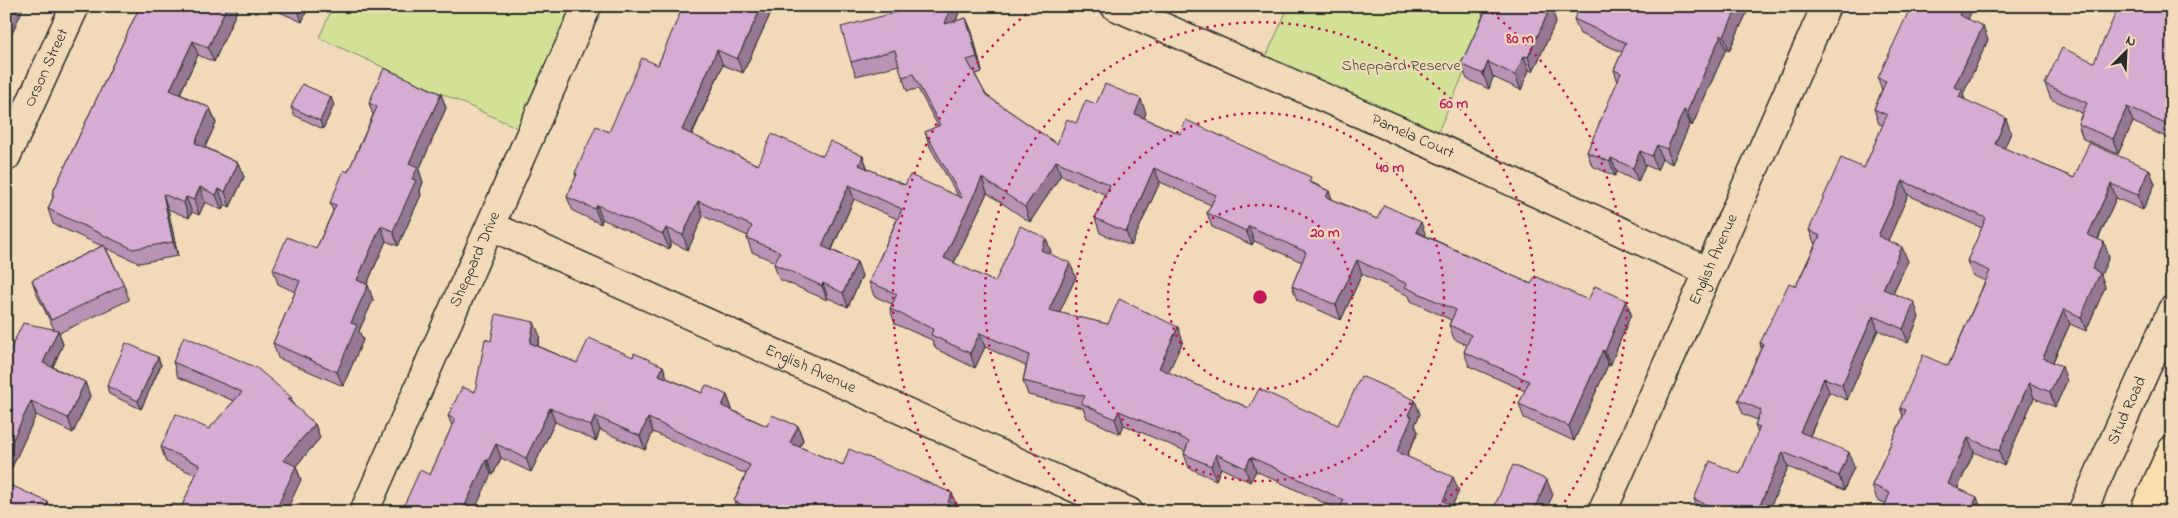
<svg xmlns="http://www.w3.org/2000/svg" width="2178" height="518" viewBox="0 0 2178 518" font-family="'Indie Flower',sans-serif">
  <rect width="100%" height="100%" fill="#f1daba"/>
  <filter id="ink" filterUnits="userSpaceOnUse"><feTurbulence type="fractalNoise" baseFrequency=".02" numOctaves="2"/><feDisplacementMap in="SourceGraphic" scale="10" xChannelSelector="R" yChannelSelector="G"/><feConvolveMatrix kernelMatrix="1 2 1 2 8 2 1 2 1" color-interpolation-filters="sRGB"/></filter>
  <g filter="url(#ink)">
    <!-- green -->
    <g fill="#d2e195" stroke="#7e8660">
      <path d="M333 6H587L531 134 319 38Z"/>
      <path d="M1289 6H1494L1432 145 1260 70Z"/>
    </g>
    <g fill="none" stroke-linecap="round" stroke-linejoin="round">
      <!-- minor casing -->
      <g stroke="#2b2b2b" stroke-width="31">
        <g id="minor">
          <path id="s1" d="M1115 6 1432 145 1707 271"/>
          <path id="s2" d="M6 157 75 6"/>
          <path id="s3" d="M491 226 1129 512"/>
          <path id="s4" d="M364 512 587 6"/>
          <path id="s5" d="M1602 512 1826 6"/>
          <path id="s6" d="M2082 512 2172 310"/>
        </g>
      </g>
      <!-- trunk casing -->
      <g stroke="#2b2b2b" stroke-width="31">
        <path id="trunk" d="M2144 512 2172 450"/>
      </g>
      <!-- minor -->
      <use href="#minor" stroke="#f1daba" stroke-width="28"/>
      <!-- trunk -->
      <use href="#trunk" stroke="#f8deab" stroke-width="28"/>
    </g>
    <!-- wall -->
    <g fill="#b794b5" stroke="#2b2b2b">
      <path d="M140 6H239L214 62 198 55 180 94 210 108 216 123 205 147 238 163 244 177 230 207 224 204 222 210 205 202 199 215 192 212 189 218 168 209 178 256 139 263 106 248 124 285 129 300 59 333 63 344 53 367 85 382 90 396 73 433 36 415 6 480 54 329 37 295 32 280 102 246 53 224 48 209 53 197 52 194Z"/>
      <path d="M266 6H309L302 22Z"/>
      <path d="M677 6H774L743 73 723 65 692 135 758 165 823 156H863L868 169 905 185 958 196 930 147 925 132 938 126 918 89 907 91 899 65 856 76 851 62 959 12 956 21 966 18 972 32 982 72 975 74 986 95 1057 144 1076 123 1096 104 1146 113 1144 118 1180 134 1313 183 1329 191 1332 199 1377 219 1426 236 1531 284 1588 300H1626L1631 314 1610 366 1608 365 1574 441 1524 418 1519 404 1525 391 1469 366 1464 352 1467 345 1454 339 1449 325 1451 320 1411 301 1409 296 1362 274 1341 320 1297 300 1292 286 1302 262 1254 241 1252 245 1212 227 1207 213 1211 205 1160 182 1131 246 1100 233 1095 218 1106 195 1061 175 1030 222 987 193 954 263 995 282 1046 238 1051 252 1050 254 1076 277 1059 313 1183 341 1168 372 1249 408 1338 425 1420 414 1415 425 1418 432 1407 456 1459 491 1452 506 1465 512H1340L1339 510 1256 471 1250 482 1221 468 1216 480 1189 468 1184 454 1185 451 1124 425 1120 434 1087 418 1083 408 1028 395 1023 381 1026 366 985 347 975 368 936 349 932 340 895 324 890 309 892 304 874 296 869 282 897 219 854 199 832 250 857 262 862 276 848 307 828 298 827 300 779 279 774 264 775 262 752 252 747 238 748 236 703 216 688 250 671 242 669 249 602 219 601 224 573 211 567 197 576 177 575 173 609 132 658 65 681 13 679 12Z"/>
      <path d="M1750 6 1729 51 1726 49 1692 126 1690 124 1672 164 1662 159 1657 170 1645 165 1638 182 1617 172 1615 176 1592 166 1587 152 1618 82 1614 70 1622 52 1580 34 1574 19 1610 9Z"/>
      <path d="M2172 6V140L2133 122 2118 154 2083 139 2078 124 2082 113 2051 99 2045 84 2094 62Z"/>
      <path d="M1481 10 1556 21 1533 72 1529 70 1521 90 1493 77 1489 89 1467 79 1461 64 1483 16Z"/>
      <path d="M1968 19 1988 40 1963 94 1965 100 2011 133 2004 148 2074 178 2149 169 2155 184 2143 210 2116 198 2098 240 2109 257 2101 275 2105 287 2086 331 2070 324 2053 362 2067 381 2055 407 2034 398 2004 466 1974 452 1958 488 1885 503 1877 500 1872 485 1903 416 1900 408 1948 366 1985 281 1972 275 1967 261 1982 228 1908 195 1888 240 1908 261 1893 293 1919 317 1908 343 1878 330 1847 400 1829 392 1810 436 1854 467 1844 490 1788 467 1768 512H1698L1694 499 1740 474 1758 434 1755 425 1757 420 1743 414 1738 400 1761 348 1760 343 1796 286 1815 245 1809 230 1864 168 1883 125 1879 124 1874 109 1882 90 1878 78Z"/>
      <path d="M441 94 446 108 419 170 423 182 420 190 421 195 398 246 386 241 367 284 368 285 373 300 359 331 363 340 343 386 278 358 273 343 295 292 278 284 273 269 316 249 333 211 330 203 348 172 373 115 369 103Z"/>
      <path d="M334 105 323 129 294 115 291 107Z"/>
      <path d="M540 336 538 346 577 363 633 357 663 366 667 378 702 393 727 395 732 409V410L767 426H798L803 440 800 447 843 465 957 506 969 512H738L734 501 746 474 653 432 645 450 600 430 596 441 555 422 531 472 501 458 493 475 491 474 430 475 452 426 448 416 475 392 491 341Z"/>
      <path d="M158 357 161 365 141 409 109 394 107 386Z"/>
      <path d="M173 362 294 406 315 424 320 438 296 466 301 480 181 508 196 475 166 462 161 447 209 429 234 401 178 377Z"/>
    </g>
    <!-- shaded-wall -->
    <g fill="#957893" stroke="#2b2b2b">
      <path d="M13 6H21L22 11 6 48V21Z"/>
      <path d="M227 6H239L214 62 208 48Z"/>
      <path d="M297 6H309L302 22 297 7Z"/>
      <path d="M762 6H774L743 73 737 59Z"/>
      <path d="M951 6H957L959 12 950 38 945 24Z"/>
      <path d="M1551 6 1556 21 1533 72 1528 57Z"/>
      <path d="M1738 6H1750L1729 51 1724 36Z"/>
      <path d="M1963 6H1974L1964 29 1959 15Z"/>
      <path d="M966 18 972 32 982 72 977 57Z"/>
      <path d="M1983 26 1988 40 1963 94 1967 105 1964 112 1954 87Z"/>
      <path d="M1721 35 1726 49 1692 126 1687 112Z"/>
      <path d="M193 41 198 55 175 104 170 90Z"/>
      <path d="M717 50 723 65 687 144 682 130Z"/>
      <path d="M1524 56 1529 70 1521 90 1515 75Z"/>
      <path d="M1488 62 1493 77 1489 89 1483 74Z"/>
      <path d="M2172 84V107L2167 94Z"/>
      <path d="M441 94 446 108 419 170 423 182 420 190 421 195 398 246 393 231 412 179 409 163Z"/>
      <path d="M331 97 334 105 323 129 320 121Z"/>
      <path d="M1141 99 1146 113 1140 128 1135 114Z"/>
      <path d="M2127 107 2133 122 2118 154 2113 139Z"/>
      <path d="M210 108 216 123 200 158 195 143Z"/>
      <path d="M1684 110 1690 124 1672 164 1667 149Z"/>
      <path d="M2006 118 2011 133 2000 158 1995 144Z"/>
      <path d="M2172 121V132L2170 126Z"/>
      <path d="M1657 145 1662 159 1657 170 1652 156Z"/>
      <path d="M1640 151 1645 165 1638 182 1633 168Z"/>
      <path d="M863 156 868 170 859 165Z"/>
      <path d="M1611 158 1617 172 1615 176 1610 162Z"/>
      <path d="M1056 161 1061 175 1030 222 1025 207Z"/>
      <path d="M238 163 244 177 230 207 225 192Z"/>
      <path d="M1154 168 1160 182 1131 246 1126 232Z"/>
      <path d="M2149 169 2155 184 2143 210 2138 195Z"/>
      <path d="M982 178 987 193 949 273 944 258Z"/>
      <path d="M1903 181 1908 195 1884 250 1878 236Z"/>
      <path d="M2111 184 2116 198 2093 250 2088 235Z"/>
      <path d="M849 185 854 199 827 260 822 246Z"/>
      <path d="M200 187 205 202 199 215 194 200Z"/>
      <path d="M219 189 224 204 222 210 216 195Z"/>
      <path d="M1329 191 1334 205 1326 197Z"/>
      <path d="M163 194 168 209 178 256 173 242Z"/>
      <path d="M186 197 192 212 189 218 184 203Z"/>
      <path d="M698 201 703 216 688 250 683 235Z"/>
      <path d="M597 205 602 219 601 224 595 209Z"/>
      <path d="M1421 222 1426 236 1416 232Z"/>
      <path d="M381 226 386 241 362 295 357 280Z"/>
      <path d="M1249 226 1254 241 1252 245 1246 231Z"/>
      <path d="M666 228 671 242 669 249 663 234Z"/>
      <path d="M1046 238 1051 252 1046 264 1041 250Z"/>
      <path d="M2104 242 2109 257 2101 275 2105 287 2086 331 2081 317 2092 269Z"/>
      <path d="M1902 247 1908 261 1888 303 1883 289Z"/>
      <path d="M1357 260 1362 274 1341 320 1336 305Z"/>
      <path d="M857 262 862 276 848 307 843 293Z"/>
      <path d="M1070 263 1076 277 1054 325 1049 310Z"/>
      <path d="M823 283 828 298 827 300 822 286Z"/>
      <path d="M368 285 373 300 359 331 363 340 343 386 337 372 351 323Z"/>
      <path d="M1626 300 1631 314 1610 366 1605 352Z"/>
      <path d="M1914 302 1919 317 1908 343 1903 329Z"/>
      <path d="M2064 309 2070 324 2048 372 2043 358Z"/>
      <path d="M1873 316 1878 330 1847 400 1842 385Z"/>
      <path d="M534 322 540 336 535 357 530 343Z"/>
      <path d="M1178 327 1183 341 1164 382 1159 368Z"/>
      <path d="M58 330 63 344 48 377 43 363Z"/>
      <path d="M980 333 985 347 975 368 970 353Z"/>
      <path d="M1603 350 1608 365 1574 441 1569 426Z"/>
      <path d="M158 357 161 365 141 409 138 401Z"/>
      <path d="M663 366 668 380 659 375Z"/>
      <path d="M2062 366 2067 381 2055 407 2050 392Z"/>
      <path d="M1824 378 1829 392 1805 446 1800 432Z"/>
      <path d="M85 382 90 396 73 433 68 418Z"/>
      <path d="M2029 383 2034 398 2004 466 1999 451Z"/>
      <path d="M727 395 732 409 727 420 722 406Z"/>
      <path d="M291 397 296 412 288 400Z"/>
      <path d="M1415 400 1420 414 1415 425 1418 432 1402 466 1397 452 1408 415Z"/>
      <path d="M31 401 36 415 6 480V454Z"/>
      <path d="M550 408 555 422 531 472 526 458Z"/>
      <path d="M1119 411 1124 425 1120 434 1115 419Z"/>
      <path d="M595 416 600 430 596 441 591 426Z"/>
      <path d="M648 418 653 432 645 450 640 436Z"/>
      <path d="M315 424 320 438 296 466 301 480 286 512H275L283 460Z"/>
      <path d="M798 426 803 440 795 457 790 443Z"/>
      <path d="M1968 438 1974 452 1953 498 1948 484Z"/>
      <path d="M496 444 501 458 493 475 488 461Z"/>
      <path d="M1783 452 1788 467 1768 512H1757Z"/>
      <path d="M1849 452 1854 467 1844 490 1839 476Z"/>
      <path d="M1216 454 1221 468 1216 480 1211 466Z"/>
      <path d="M1251 457 1256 471 1250 482 1245 468Z"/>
      <path d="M486 460 491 474 474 512H462Z"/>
      <path d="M1453 477 1459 491 1449 512 1443 501Z"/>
      <path d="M1547 480 1553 495 1545 512H1533Z"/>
      <path d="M952 493 957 507 948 502Z"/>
      <path d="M1977 497 1982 511 1974 503Z"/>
      <path d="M48 502 52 512H44Z"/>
    </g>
    <!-- building -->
    <g fill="#d5acd2" stroke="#2b2b2b">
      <path d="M6 6H13L6 21Z"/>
      <path d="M140 6H227L208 48 193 41 170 90 210 108 195 143 238 163 225 192 219 189 216 195 200 187 194 200 186 197 184 203 163 194 173 242 133 249 48 209 54 195 52 194Z"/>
      <path d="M683 6H762L737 59 717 50 682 130 758 165 772 134 823 156 830 141 863 156 859 165 905 185 910 175 962 198 925 132 940 125 913 74 902 77 895 50 851 62 841 27 920 6H951L945 24 966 18 977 57 967 60 986 95 1057 144 1067 119 1076 123 1086 100 1096 104 1105 84 1141 99 1135 114 1180 134 1186 120 1311 177 1309 182 1329 191 1326 197 1377 219 1384 205 1421 222 1416 232 1531 284 1535 276 1588 300 1595 286 1626 300 1605 352 1603 350 1569 426 1519 404 1529 381 1464 352 1471 335 1449 325 1456 310 1405 287 1407 284 1357 260 1336 305 1292 286 1306 252 1249 226 1246 231 1207 213 1216 195 1154 168 1126 232 1095 218 1110 185 1056 161 1025 207 982 178 944 258 995 282 1020 226 1046 238 1041 250 1070 263 1049 310 1108 324 1119 299 1178 327 1159 368 1249 408 1259 389 1338 425 1361 376 1415 400 1408 415 1412 417 1397 452 1453 477 1443 501 1465 512H1344L1339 510 1344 500 1251 457 1245 468 1216 454 1211 466 1184 454 1189 441 1119 411 1115 419 1081 403 1085 396 1023 381 1029 355 980 333 970 353 931 335 933 329 890 309 897 294 869 282 902 209 849 185 822 246 857 262 843 293 823 283 822 286 774 264 780 252 747 238 752 226 698 201 683 235 666 228 663 234 597 205 595 209 567 197 577 174 575 173 596 126 609 132 642 58 658 65Z"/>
      <path d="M1483 6H1551L1528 57 1524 56 1515 75 1488 62 1483 74 1461 64 1485 12 1481 10Z"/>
      <path d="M1580 6H1603L1610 9 1612 6H1738L1724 36 1721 35 1687 112 1684 110 1667 149 1657 145 1652 156 1640 151 1633 168 1611 158 1610 162 1587 152 1621 73 1614 70 1626 43 1574 19Z"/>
      <path d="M1911 6H1963L1959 15 1983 26 1954 87 1962 90 1959 97 2006 118 1995 144 2074 178 2089 143 2149 169 2138 195 2111 184 2088 235 2104 242 2092 269 2100 273 2081 317 2064 309 2043 358 2062 366 2050 392 2029 383 1999 451 1968 438 1948 484 1977 497 1974 503 1994 512H1882L1890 493 1872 485 1906 410 1900 408 1923 355 1948 366 1990 271 1967 261 1986 218 1903 181 1878 236 1902 247 1883 289 1914 302 1903 329 1873 316 1842 385 1824 378 1800 432 1849 452 1839 476 1783 452 1757 512H1723L1694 499 1710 461 1740 474 1760 427 1755 425 1761 410 1738 400 1763 344 1760 343 1789 283 1796 286 1820 236 1809 230 1841 158 1864 168 1887 115 1874 109 1886 81 1878 78Z"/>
      <path d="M2119 6H2172V84L2167 94 2172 96V121L2170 126 2127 107 2113 139 2078 124 2087 103 2045 84 2062 48 2094 62Z"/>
      <path d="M384 68 441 94 409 163 418 167 412 179 416 180 393 231 381 226 357 280 368 285 351 323 357 325 337 372 273 343 300 281 273 269 287 237 316 249 336 205 330 203 344 170 348 172 377 107 369 103Z"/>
      <path d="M302 84 331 97 320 121 291 107Z"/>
      <path d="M104 245 124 285 51 320 32 280Z"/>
      <path d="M496 314 534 322 530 343 577 363 589 338 633 357 634 353 663 366 659 375 702 393 706 385 727 395 722 406 767 426 772 415 798 426 790 443 843 465 849 449 952 493 948 502 969 512H758L734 501 750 465 648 418 640 436 595 416 591 426 550 408 526 458 496 444 488 461 486 460 462 512H401L420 470 430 475 455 419 448 416 462 387 475 392 485 339 491 341Z"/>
      <path d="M23 323 58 330 43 363 85 382 68 418 31 401 6 454V358Z"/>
      <path d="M184 336 257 368 291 397 288 400 315 424 283 460 296 466 275 512H167L171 503 181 508 200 465 161 447 176 414 209 429 242 392 173 362Z"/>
      <path d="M126 343 158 357 138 401 107 386Z"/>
      <path d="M1513 465 1547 480 1533 512H1492Z"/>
      <path d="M6 483 48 502 44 512H6Z"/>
    </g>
  </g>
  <!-- distance rings -->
  <g fill="none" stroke="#c2185b" stroke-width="2.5" stroke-dasharray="2.5 5">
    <circle cx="1260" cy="297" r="92"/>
    <circle cx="1260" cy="297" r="184"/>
    <path d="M1087 511A275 275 0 1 1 1433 511"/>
    <path d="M961 510A367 367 0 0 1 1034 8M1486 8A367 367 0 0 1 1559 510"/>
  </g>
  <g text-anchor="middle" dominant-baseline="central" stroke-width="4.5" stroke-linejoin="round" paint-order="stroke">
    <!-- park labels -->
    <g font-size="16" fill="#44463b" stroke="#f1daba">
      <text x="1401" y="66">Sheppard Reserve</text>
    </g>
    <!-- street labels -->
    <g font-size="16" fill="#2b2b2b" stroke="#f1daba">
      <text stroke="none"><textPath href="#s2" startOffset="98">Orson Street</textPath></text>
      <text stroke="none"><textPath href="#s1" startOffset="325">Pamela Court</textPath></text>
      <text stroke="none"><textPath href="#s4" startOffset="276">Sheppard Drive</textPath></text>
      <text stroke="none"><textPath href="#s5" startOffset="276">English Avenue</textPath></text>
      <text stroke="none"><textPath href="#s3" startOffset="350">English Avenue</textPath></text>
      <text stroke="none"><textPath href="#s6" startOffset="111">Stud Road</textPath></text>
    </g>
  </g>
  <circle cx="1260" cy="297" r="8" fill="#c2185b" stroke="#f1daba" stroke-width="2.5"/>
  <g font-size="15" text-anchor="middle" font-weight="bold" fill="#c2185b" stroke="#f1daba" stroke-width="4.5" stroke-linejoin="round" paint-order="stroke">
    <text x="1520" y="43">80 m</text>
    <text x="1454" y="108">60 m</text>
    <text x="1390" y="172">40 m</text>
    <text x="1325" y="237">20 m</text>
  </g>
  <!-- margin -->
  <rect width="2178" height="518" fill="none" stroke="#f1daba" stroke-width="25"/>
  <rect x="12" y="12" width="2153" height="493" fill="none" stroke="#2b2b2b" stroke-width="2" filter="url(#ink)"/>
  <!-- north arrow -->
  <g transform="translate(2126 52) rotate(24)" stroke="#f1daba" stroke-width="4" paint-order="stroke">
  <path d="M0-4L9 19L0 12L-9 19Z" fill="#2b2b2b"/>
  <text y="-8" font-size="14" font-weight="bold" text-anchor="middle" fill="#2b2b2b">N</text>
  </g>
</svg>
